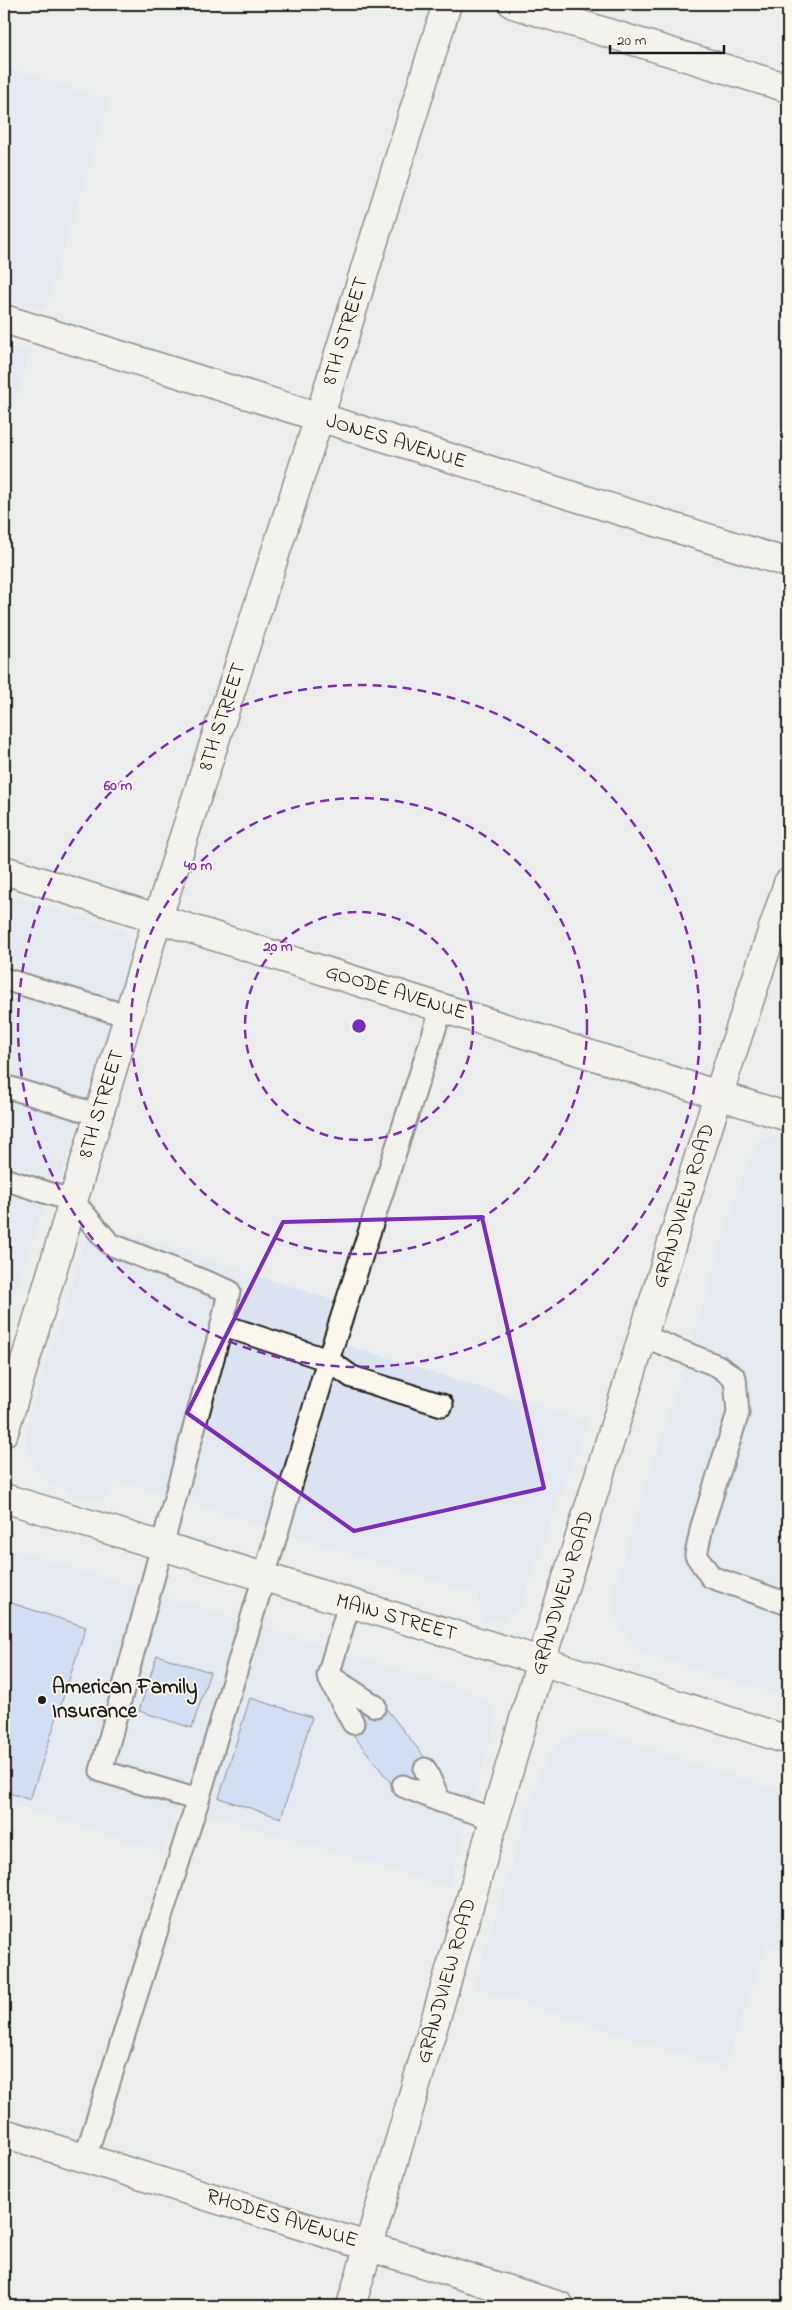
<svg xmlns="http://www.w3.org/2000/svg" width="792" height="2310" viewBox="0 0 792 2310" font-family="'Indie Flower',sans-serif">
  <rect width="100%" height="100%" fill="#eceeee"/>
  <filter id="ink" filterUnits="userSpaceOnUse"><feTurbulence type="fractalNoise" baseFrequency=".02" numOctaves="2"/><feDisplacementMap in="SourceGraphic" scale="10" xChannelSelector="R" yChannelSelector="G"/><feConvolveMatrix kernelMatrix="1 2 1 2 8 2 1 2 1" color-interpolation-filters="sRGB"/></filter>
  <g filter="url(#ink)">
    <!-- built -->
    <g fill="#dbe3f1">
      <path d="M4 67 109 100 45 311 4 299Z"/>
      <path d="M4 344 30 353 4 436Z"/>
      <path d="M4 893 124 931 132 954 60 1181 4 1163Z"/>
      <path d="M780 1135 788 1137V1698L640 1652 620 1629 611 1599 746 1166 760 1139Z"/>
      <path d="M4 1193 44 1206 4 1329Z"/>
      <path d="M92 1222 339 1302 328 1339 587 1421 522 1604 501 1620 481 1622 478 1594 118 1480 104 1498 77 1497 40 1476 26 1446 29 1416Z"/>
      <path d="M16 1550 464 1690 487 1701 496 1720 448 1887 179 1805 163 1852 4 1801V1554Z"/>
      <path d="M580 1732 611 1735 788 1794V1953L766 1946 725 2068 474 1987 539 1775 555 1745Z"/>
    </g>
    <!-- building -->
    <g fill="#b2c9f7" stroke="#1c1c1c">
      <path d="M5 1601 86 1627 30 1800 4 1791Z"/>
      <path d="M157 1655 210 1672 192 1728 139 1711Z"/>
      <path d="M250 1698 312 1717 281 1818 219 1798Z"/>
      <path d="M380 1701 430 1764 397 1791 347 1727Z"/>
    </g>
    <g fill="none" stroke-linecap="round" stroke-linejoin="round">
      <!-- service casing -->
      <g stroke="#1c1c1c" stroke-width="25">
        <g id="service">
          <path d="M4 979 128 1016"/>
          <path d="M4 1086 99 1115"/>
          <path d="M4 1179 73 1201 110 1244 229 1291 222 1325 101 1771 198 1800"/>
          <path d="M222 1325 328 1360 352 1377 442 1405"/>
          <path d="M643 1336 718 1366 735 1378 738 1413 702 1526 696 1555 711 1577 788 1604"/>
          <path d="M349 1604 328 1676 353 1723"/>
          <path d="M331 1677 375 1706"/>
          <path d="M425 1769 440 1801"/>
          <path d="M403 1786 440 1801 494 1819"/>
          <path d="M85 2158 198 1800 328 1360 442 1007"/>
        </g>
      </g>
      <!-- minor casing -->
      <g stroke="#1c1c1c" stroke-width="31">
        <g id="minor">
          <path d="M513 4 788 88"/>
          <path d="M4 319 788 563"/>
          <path d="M4 870 788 1117"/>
          <path d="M4 1432 157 920 319 418 447 4"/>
          <path d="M4 2133 560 2306"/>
          <path d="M351 2306 541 1661"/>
        </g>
      </g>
      <!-- tertiary casing -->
      <g stroke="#1c1c1c" stroke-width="31">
        <path id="tertiary" d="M541 1661 718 1096 788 883"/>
      </g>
      <!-- secondary casing -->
      <g stroke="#1c1c1c" stroke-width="31">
        <path id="secondary" d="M4 1498 541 1661 788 1740"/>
      </g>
      <!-- service -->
      <use href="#service" stroke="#fbf7ec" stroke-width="21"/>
      <!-- minor -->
      <use href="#minor" stroke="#fbf7ec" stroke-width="28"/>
      <!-- tertiary -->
      <use href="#tertiary" stroke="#fbf7ec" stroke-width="28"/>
      <!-- secondary -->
      <use href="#secondary" stroke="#fbf7ec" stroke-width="28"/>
    </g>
  </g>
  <!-- marked area -->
  <path d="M0 0H792V2310H0ZM482 1217 544 1488 354 1531 187 1413 283 1222Z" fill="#eceeee" fill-opacity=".55" fill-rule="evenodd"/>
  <path fill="none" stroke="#7b2cbf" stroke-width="4" stroke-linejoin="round" d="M482 1217 544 1488 354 1531 187 1413 283 1222Z"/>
  <!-- distance rings -->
  <g fill="none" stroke="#7b2cbf" stroke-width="2.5" stroke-dasharray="9 6">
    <circle cx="359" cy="1026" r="114"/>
    <circle cx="359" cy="1026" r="228"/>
    <circle cx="359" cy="1026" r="341"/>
  </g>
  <!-- markers -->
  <circle fill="#1c1c1c" stroke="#fbf7ec" stroke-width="2" cx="42" cy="1700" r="5"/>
  <g text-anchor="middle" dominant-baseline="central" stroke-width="4" stroke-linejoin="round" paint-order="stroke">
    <!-- street labels -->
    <g font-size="21" fill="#1c1c1c" stroke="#fbf7ec">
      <text transform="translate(346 331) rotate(-73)">8TH STREET</text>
      <text transform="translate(396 442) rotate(17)">JONES AVENUE</text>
      <text transform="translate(223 717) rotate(-72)">8TH STREET</text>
      <text transform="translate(396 993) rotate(17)">GOODE AVENUE</text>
      <text transform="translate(102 1104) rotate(-73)">8TH STREET</text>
      <text transform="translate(684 1206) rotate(-73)">GRANDVIEW ROAD</text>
      <text transform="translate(563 1593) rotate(-73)">GRANDVIEW ROAD</text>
      <text transform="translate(396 1618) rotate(16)">MAIN STREET</text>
      <text transform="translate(447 1981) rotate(-74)">GRANDVIEW ROAD</text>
      <text transform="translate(282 2219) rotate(17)">RHODES AVENUE</text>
    </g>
    <!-- poi labels -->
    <g font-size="21" font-weight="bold" fill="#1c1c1c" stroke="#fbf7ec" text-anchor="start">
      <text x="52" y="1688">American Family<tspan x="52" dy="24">Insurance</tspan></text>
    </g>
  </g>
  <circle cx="359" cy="1026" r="8" fill="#7b2cbf" stroke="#fbf7ec" stroke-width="2.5"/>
  <g font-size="15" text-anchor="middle" font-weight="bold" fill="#7b2cbf" stroke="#fbf7ec" stroke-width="4" stroke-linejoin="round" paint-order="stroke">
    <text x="118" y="790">60 m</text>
    <text x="198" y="870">40 m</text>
    <text x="278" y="951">20 m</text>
  </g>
  <!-- margin -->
  <rect width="792" height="2310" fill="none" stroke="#fbf7ec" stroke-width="20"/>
  <rect x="10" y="10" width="772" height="2290" fill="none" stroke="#1c1c1c" stroke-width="2" filter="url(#ink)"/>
  <!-- scale -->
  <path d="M610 45v8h114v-8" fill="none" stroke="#1c1c1c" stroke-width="2.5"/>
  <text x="617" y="45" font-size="15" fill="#1c1c1c" stroke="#fbf7ec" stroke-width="4" paint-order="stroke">20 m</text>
</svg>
